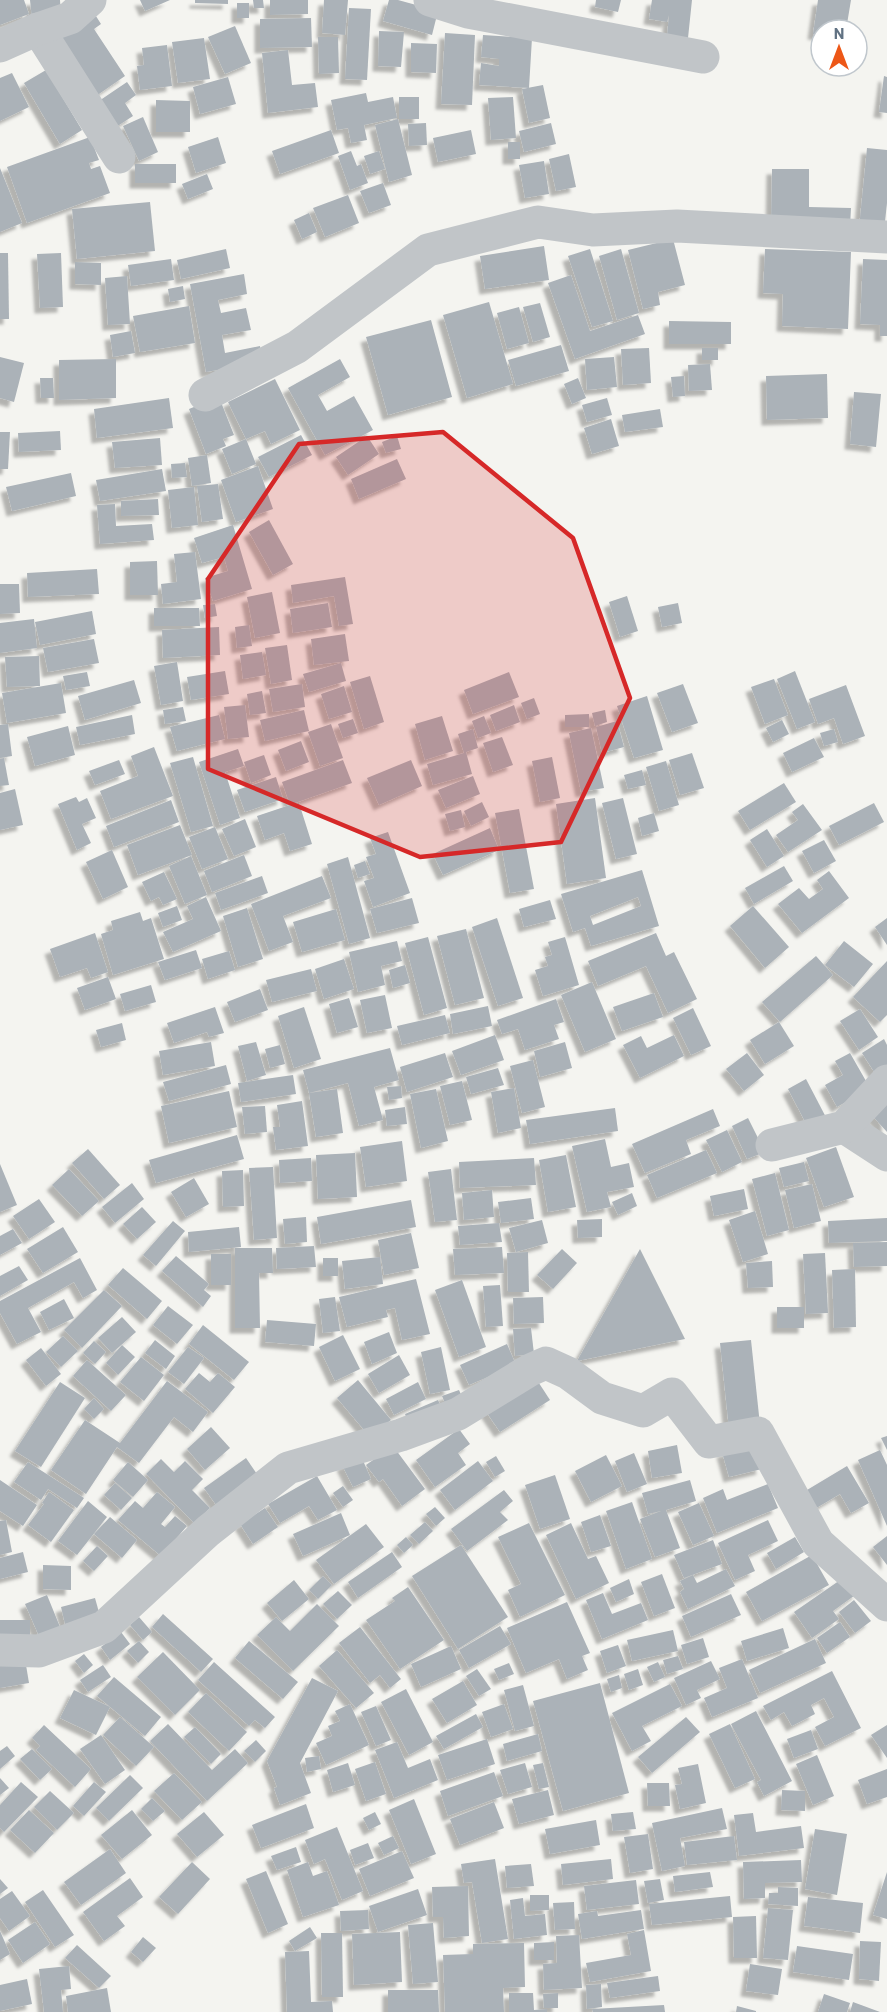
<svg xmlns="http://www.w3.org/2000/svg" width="887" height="2012" viewBox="0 0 887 2012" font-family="Barlow,sans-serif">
  <defs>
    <filter id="shadow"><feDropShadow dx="-5.5" dy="5.5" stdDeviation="1.5" flood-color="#0004"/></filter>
  </defs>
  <rect width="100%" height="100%" fill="#f4f4f0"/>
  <!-- building -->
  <g fill="#abb2b8" fill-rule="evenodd" filter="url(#shadow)">
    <path d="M0 0H24L29 14 0 25Z"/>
    <path d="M30 0H60L61 17 32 19Z"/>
    <path d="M140 0H170L145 11Z"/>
    <path d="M195 0H228V4L195 3Z"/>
    <path d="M253 0H263L264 8H254Z"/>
    <path d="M270 0H308V14L270 15Z"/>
    <path d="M324 0H348L345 35 322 33Z"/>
    <path d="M389 0H398L438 11 432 35 383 21Z"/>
    <path d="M596 0H621L618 12 595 7Z"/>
    <path d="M652 0H692L688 38 667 36 669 15 667 22 649 19Z"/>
    <path d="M818 0H851L846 30H821V35L813 34Z"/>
    <rect x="237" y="3" width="12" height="15"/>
    <path d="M349 8 371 9 367 80 345 79Z"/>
    <path d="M94 13 101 24 94 29 125 76 96 96 56 40Z"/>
    <path d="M311 18 312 47 260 48V19Z"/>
    <path d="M235 26 251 63 225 74 208 37Z"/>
    <path d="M379 31 404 32 401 67 378 66Z"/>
    <path d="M445 33 475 35 472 105 441 104Z"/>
    <path d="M483 35 532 38 529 88 479 85 481 63 499 66V59L481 57Z"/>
    <path d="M318 37H338L339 73 319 74Z"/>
    <path d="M204 38 210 79 178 83 172 42Z"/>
    <path d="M411 43 437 44 436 73 411 72Z"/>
    <path d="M167 45 172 86 140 90 137 66 144 65 142 48Z"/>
    <path d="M288 50 292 85 315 83 318 107 268 113 262 53Z"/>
    <path d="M46 70 82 130 60 144 24 83Z"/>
    <path d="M12 73 29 107 0 121V78Z"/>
    <path d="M884 76 887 77V113L879 112Z"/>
    <path d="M228 77 236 104 200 114 193 87Z"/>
    <path d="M127 82 136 95 125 103 133 116 116 127 99 101Z"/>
    <path d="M543 85 550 118 529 123 522 89Z"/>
    <path d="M366 93 368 102 393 97 397 118 364 125 367 140 351 143 348 128 337 130 331 100Z"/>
    <rect x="399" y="97" width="20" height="22"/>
    <path d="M513 97 516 138 491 140 488 98Z"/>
    <path d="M156 100 190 101V132H156Z"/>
    <path d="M143 117 158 152 139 161 123 126Z"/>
    <path d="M398 119 412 175 389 182 375 125Z"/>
    <path d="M426 123 427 145 409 146 408 124Z"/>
    <path d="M551 123 556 144 524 152 519 131Z"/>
    <path d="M331 130 339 153 280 174 272 151Z"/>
    <path d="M471 130 476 154 438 162 433 138Z"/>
    <path d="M90 137 99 160 89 163 91 169 100 166 110 193 27 223 7 167Z"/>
    <path d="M218 137 226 163 196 173 188 147Z"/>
    <rect x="508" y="142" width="12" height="17"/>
    <path d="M867 148 887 150V203L884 231 859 228Z"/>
    <path d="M351 151 357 166 361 164 368 183 350 190 338 156Z"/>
    <path d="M379 151 385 169 370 174 364 156Z"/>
    <path d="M569 154 576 187 556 191 549 159Z"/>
    <path d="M544 161 549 194 525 198 519 165Z"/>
    <rect x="135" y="164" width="41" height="19"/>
    <path d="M0 168 22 223 0 232Z"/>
    <path d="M772 169H809V207L851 208 850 227 771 226Z"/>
    <path d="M207 174 213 189 188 199 182 184Z"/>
    <path d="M383 183 391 205 369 213 360 191Z"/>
    <path d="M348 195 359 223 325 237 313 208Z"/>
    <path d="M150 202 155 251 77 259 72 209Z"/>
    <path d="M309 213 317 232 302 239 294 220Z"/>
    <path d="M673 239 685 285 658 292 660 305 643 309 628 250Z"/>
    <path d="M544 246 549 280 485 289 480 256Z"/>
    <path d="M226 249 230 268 181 279 177 260Z"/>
    <path d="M590 249 613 321 592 327 568 256Z"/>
    <path d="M621 249 639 313 617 320 599 256Z"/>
    <path d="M765 249 851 252 848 329 782 326 783 294 763 293Z"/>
    <path d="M0 253H8L9 319H0Z"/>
    <path d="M61 253 63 307 40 308 37 254Z"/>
    <path d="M171 259 174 280 131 286 128 265Z"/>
    <path d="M863 259 887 260V336H880V325L860 324Z"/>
    <path d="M75 262 101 263V285L75 284Z"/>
    <path d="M244 274 247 294 218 300 221 313 246 308 251 330 222 335 225 353 260 346 262 362 206 372 190 284Z"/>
    <path d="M571 275 590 331 638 315 645 334 575 359 548 283Z"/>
    <path d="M127 276 130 324 108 325 105 278Z"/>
    <path d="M183 286 185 299 170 302 168 289Z"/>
    <path d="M489 302 513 384 467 398 443 315Z"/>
    <path d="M540 303 550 337 533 342 523 307Z"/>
    <path d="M189 306 195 343 140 352 133 316Z"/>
    <path d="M519 307 529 343 507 349 497 313Z"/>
    <path d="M431 320 452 397 388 415 366 337Z"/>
    <path d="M669 321 731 322V344H669Z"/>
    <path d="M131 331 135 353 113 357 110 335Z"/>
    <path d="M561 345 569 371 516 386 508 360Z"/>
    <path d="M649 348 651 383 623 385 621 349Z"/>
    <rect x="702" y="348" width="16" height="12"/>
    <path d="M0 357 24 363 14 402 0 398Z"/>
    <path d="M614 357 617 387 587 390 585 359Z"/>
    <path d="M116 359V398L59 400V360Z"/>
    <path d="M340 359 350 377 318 395 327 411 354 396 373 430 325 455 288 388Z"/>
    <path d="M710 364 712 390 689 391 688 365Z"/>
    <path d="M827 374 828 418 767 420 766 376Z"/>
    <path d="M684 376 685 396 673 397 671 377Z"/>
    <path d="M40 378H53L54 398H41Z"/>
    <path d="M578 378 586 398 572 404 564 384Z"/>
    <path d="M275 379 300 430 271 444 265 431 246 439 256 464 232 474 222 449 246 439 228 402Z"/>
    <path d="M854 392 881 394 876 447 850 444Z"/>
    <path d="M219 397 234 435 223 439 226 446 206 454 189 409Z"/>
    <path d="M169 398 173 428 97 438 94 409Z"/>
    <path d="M607 398 612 415 587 422 582 405Z"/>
    <path d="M660 409 663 427 625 432 622 415Z"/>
    <path d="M611 419 619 446 592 454 584 428Z"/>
    <path d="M60 431 61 450 19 452 18 433Z"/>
    <path d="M0 432H10L8 469H0Z"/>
    <path d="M301 435 312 455 269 477 258 457Z"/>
    <path d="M367 436 379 454 348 475 336 457Z"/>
    <path d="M397 436 401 449 386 453 382 442Z"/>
    <path d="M160 438 162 465 115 468 112 442Z"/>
    <path d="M207 455 211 483 192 486 188 458Z"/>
    <path d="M397 459 406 479 359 499 351 479Z"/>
    <path d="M185 463 187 477 172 478 171 464Z"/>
    <path d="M258 466 273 509 236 522 221 480Z"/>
    <path d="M162 469 166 491 100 501 96 480Z"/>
    <path d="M71 473 76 496 12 511 6 487Z"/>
    <path d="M218 484 223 519 202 522 197 486Z"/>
    <path d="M194 487 198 525 172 528 168 490Z"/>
    <path d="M158 499 159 515 121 516V501Z"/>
    <path d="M115 504 116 526 152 524 154 540 100 544 97 505Z"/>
    <path d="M269 520 293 564 273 575 249 532Z"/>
    <path d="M233 525 252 589 213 601 205 578 228 571 224 557 202 563 194 538Z"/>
    <path d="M195 552 201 599 163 604 161 584 177 582 174 554Z"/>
    <path d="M157 561 158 595H130V562Z"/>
    <path d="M97 569 99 594 28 597 27 573Z"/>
    <path d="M345 577 353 624 339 626 334 596 293 603 291 585Z"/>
    <path d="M0 584H19L20 613 0 614Z"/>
    <path d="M272 592 280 633 255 638 247 597Z"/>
    <path d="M627 596 638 631 620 637 609 602Z"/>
    <path d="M328 603 332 627 293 633 290 609Z"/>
    <path d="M678 603 682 623 662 627 658 607Z"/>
    <path d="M215 604 217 616 205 618 203 605Z"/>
    <path d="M154 608H199L200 626H154Z"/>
    <path d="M92 611 96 634 40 645 35 622Z"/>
    <path d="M34 619 37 648 0 653V623Z"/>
    <path d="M249 625 252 646 237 648 235 627Z"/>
    <path d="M219 627 220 655 163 658 162 630Z"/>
    <path d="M345 634 349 661 314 665 311 639Z"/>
    <path d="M94 639 99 663 48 672 43 648Z"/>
    <path d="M287 645 292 680 271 684 265 648Z"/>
    <path d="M262 652 266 675 243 679 240 655Z"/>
    <path d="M39 656 40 686 7 687 5 657Z"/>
    <path d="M177 662 183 701 161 705 154 666Z"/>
    <path d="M341 663 346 681 309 692 303 674Z"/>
    <path d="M225 671 229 694 191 700 187 677Z"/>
    <path d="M795 671 815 722 797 729 777 679Z"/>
    <path d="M87 672 90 686 66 690 63 676Z"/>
    <path d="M509 672 519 697 473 714 464 690Z"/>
    <path d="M370 676 384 722 364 729 350 682Z"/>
    <path d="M774 679 788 715 765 724 751 687Z"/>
    <path d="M134 680 141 703 85 720 78 696Z"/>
    <path d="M61 683 66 713 7 723 2 693Z"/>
    <path d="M302 684 305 707 273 712 269 689Z"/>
    <path d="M683 684 698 723 672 732 657 693Z"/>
    <path d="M846 685 865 736 843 744 834 718 818 724 809 699Z"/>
    <path d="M344 686 352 712 329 719 321 694Z"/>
    <path d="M262 691 266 713 250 715 247 694Z"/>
    <path d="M647 696 663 750 634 758 617 706Z"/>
    <path d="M534 698 540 714 527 719 521 703Z"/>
    <path d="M245 705 249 737 228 739 224 707Z"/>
    <path d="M514 705 520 722 496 731 490 715Z"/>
    <path d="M183 707 186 721 165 724 163 710Z"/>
    <path d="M304 710 309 731 265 741 260 720Z"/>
    <path d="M605 710 607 722 595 726 592 713Z"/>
    <path d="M589 714V727H565V715Z"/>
    <path d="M132 715 135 734 80 745 76 727Z"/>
    <path d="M219 715 225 739 177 751 170 727Z"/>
    <path d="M442 716 453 751 425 760 415 724Z"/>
    <path d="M484 716 491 733 478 738 472 721Z"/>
    <path d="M353 719 358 733 343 738 338 724Z"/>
    <path d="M782 720 789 734 773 742 766 728Z"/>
    <path d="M617 721 624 747 602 753 596 727Z"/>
    <path d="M8 724 12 756 0 758V725Z"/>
    <path d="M331 724 343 758 320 766 308 732Z"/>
    <path d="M68 726 75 755 35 766 27 737Z"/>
    <path d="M591 728 604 788 581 792 569 733Z"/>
    <path d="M473 729 478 748 466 752 472 774 433 785 427 764 464 753 458 734Z"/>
    <path d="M834 729 838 742 824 746 820 733Z"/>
    <path d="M502 737 513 765 493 772 483 743Z"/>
    <path d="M814 738 824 757 792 772 783 753Z"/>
    <path d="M301 741 309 762 286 771 278 750Z"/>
    <path d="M154 747 173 796 111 819 100 791 138 776 131 756Z"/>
    <path d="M238 749 244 766 225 772 240 818 220 825 199 762Z"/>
    <path d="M692 753 704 788 680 795 669 760Z"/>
    <path d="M264 755 271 775 251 783 244 762Z"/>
    <path d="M193 757 213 826 191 832 170 763Z"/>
    <path d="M552 757 560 798 540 802 532 761Z"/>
    <path d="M4 758 9 785 0 786V759Z"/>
    <path d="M119 760 125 774 95 785 89 771Z"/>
    <path d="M343 760 352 783 292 804 299 803 312 844 290 851 284 833 265 840 257 816 290 805 282 782Z"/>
    <path d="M411 760 422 786 379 805 367 778Z"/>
    <path d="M666 761 679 805 659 811 646 767Z"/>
    <path d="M642 770 646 785 628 789 624 775Z"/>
    <path d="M473 776 480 794 446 808 438 790Z"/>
    <path d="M276 777 283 799 245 812 237 790Z"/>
    <path d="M784 783 796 802 750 830 738 811Z"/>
    <path d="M15 789 23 825 0 830V793Z"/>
    <path d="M76 797 79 802 87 798 96 818 82 824 91 843 77 850 58 804Z"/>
    <path d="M595 798 606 878 567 884 556 804Z"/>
    <path d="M623 798 637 854 616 859 602 803Z"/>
    <path d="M171 800 179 822 114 847 106 826Z"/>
    <path d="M482 802 489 817 471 826 464 811Z"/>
    <path d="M874 803 884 822 839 845 829 826Z"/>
    <path d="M803 804 822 830 788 852 776 835 798 820 792 812Z"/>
    <path d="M519 809 534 889 510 893 495 813Z"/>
    <path d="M461 810 465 827 450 831 445 814Z"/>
    <path d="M654 813 659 831 642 836 638 818Z"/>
    <path d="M245 819 256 847 234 856 222 829Z"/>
    <path d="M180 825 192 855 138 875 127 845Z"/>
    <path d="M215 827 228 859 202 869 189 837Z"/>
    <path d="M490 828 499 850 443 875 433 854Z"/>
    <path d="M767 829 784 856 767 867 750 840Z"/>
    <path d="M388 832 410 893 373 907 364 881 374 878 366 857 376 854 370 838Z"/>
    <path d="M824 840 836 861 814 873 802 851Z"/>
    <path d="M112 850 128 887 103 899 86 862Z"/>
    <path d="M244 855 252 876 212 892 204 871Z"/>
    <path d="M191 856 207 895 185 904 169 866Z"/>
    <path d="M348 857 370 938 349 944 327 864Z"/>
    <path d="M365 861 370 874 358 878 354 865Z"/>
    <path d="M784 866 793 881 754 904 745 888Z"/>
    <path d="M642 870 659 926 591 946 585 928 573 932 561 894ZM638 897 641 906 593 925 590 916Z"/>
    <path d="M829 871 849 898 802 933 778 904 799 888 809 899 823 889 817 880Z"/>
    <path d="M164 872 177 899 163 905 159 897 151 901 142 882Z"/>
    <path d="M262 876 268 893 221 910 215 893Z"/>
    <path d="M322 876 331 898 283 916 293 942 269 951 251 904Z"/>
    <path d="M206 897 221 931 173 952 163 932 193 919 187 906Z"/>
    <path d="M412 898 419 923 377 933 370 909Z"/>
    <path d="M550 900 556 919 524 927 519 909Z"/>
    <path d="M177 906 182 920 163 927 158 913Z"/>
    <path d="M753 906 789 947 765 968 730 926Z"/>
    <path d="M247 908 263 959 238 967 223 916Z"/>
    <path d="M336 909 345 940 302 952 293 922Z"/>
    <path d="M140 912 143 921 151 918 164 959 113 975 101 934 113 930 111 921Z"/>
    <path d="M497 918 523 998 498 1006 472 927Z"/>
    <path d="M887 918V945L875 927Z"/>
    <path d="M466 929 484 998 455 1005 437 936Z"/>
    <path d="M95 933 108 972 91 978 87 968 60 977 50 949Z"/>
    <path d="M656 933 666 956 674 952 697 999 668 1013 646 966 598 986 588 961Z"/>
    <path d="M428 937 447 1008 424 1015 405 943Z"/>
    <path d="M565 937 579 985 543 996 535 970 548 966 545 957 552 955 548 942Z"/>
    <path d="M397 941 402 961 381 966 385 985 358 992 349 952Z"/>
    <path d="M844 941 873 964 854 987 825 965Z"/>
    <path d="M196 950 202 968 165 980 158 962Z"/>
    <path d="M229 951 235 970 208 979 202 959Z"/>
    <path d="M816 956 833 975 780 1022 762 1002Z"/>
    <path d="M344 959 354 989 324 999 315 969Z"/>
    <path d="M887 961V1015L880 1022 853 997Z"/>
    <path d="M405 965 410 983 393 988 389 970Z"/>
    <path d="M311 969 317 991 272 1002 266 980Z"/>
    <path d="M108 977 116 999 85 1010 77 988Z"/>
    <path d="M592 982 616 1039 585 1052 561 995Z"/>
    <path d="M151 985 156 1002 125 1011 120 994Z"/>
    <path d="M260 989 268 1010 235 1022 227 1002Z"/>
    <path d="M654 993 663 1017 622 1031 613 1007Z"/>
    <path d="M385 995 392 1028 367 1033 360 1000Z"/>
    <path d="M349 998 358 1027 337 1033 329 1004Z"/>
    <path d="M556 999 564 1022 554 1025 559 1039 525 1050 518 1029 502 1034 497 1020Z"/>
    <path d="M488 1006 492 1026 453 1034 450 1014Z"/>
    <path d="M215 1007 224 1033 209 1037 207 1032 174 1043 167 1023Z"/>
    <path d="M304 1007 321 1059 294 1068 278 1016Z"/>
    <path d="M693 1008 711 1046 691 1055 673 1018Z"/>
    <path d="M860 1009 878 1037 859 1050 840 1021Z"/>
    <path d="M445 1015 450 1033 402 1045 397 1026Z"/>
    <path d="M779 1022 794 1046 765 1064 750 1040Z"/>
    <path d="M122 1023 126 1040 101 1047 96 1030Z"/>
    <path d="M495 1035 504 1060 461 1075 452 1051Z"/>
    <path d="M674 1035 684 1056 640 1078 623 1045 641 1036 647 1048Z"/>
    <path d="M884 1039 887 1045V1076L880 1081 862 1053Z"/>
    <path d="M211 1042 215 1066 163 1075 159 1051Z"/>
    <path d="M256 1042 266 1075 247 1081 238 1046Z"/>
    <path d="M565 1042 572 1068 540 1077 534 1051Z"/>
    <path d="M280 1045 285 1064 270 1068 265 1049Z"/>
    <path d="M390 1048 399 1080 374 1087 383 1120 359 1126 348 1083 309 1093 303 1070Z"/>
    <path d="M445 1053 453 1077 407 1092 400 1067Z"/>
    <path d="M747 1053 764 1075 744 1091 726 1069Z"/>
    <path d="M850 1053 870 1088 837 1107 825 1085 843 1075 835 1061Z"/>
    <path d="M533 1060 545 1107 522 1113 510 1066Z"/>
    <path d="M226 1065 231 1084 169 1101 163 1082Z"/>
    <path d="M498 1068 504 1085 471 1094 466 1077Z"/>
    <path d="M293 1075 296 1094 241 1102 238 1083Z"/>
    <path d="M806 1079 830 1125 812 1135 788 1089Z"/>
    <path d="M462 1081 472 1120 450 1125 440 1086Z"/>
    <path d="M401 1086 402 1098 389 1100 387 1087Z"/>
    <path d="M514 1088 521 1128 498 1133 491 1092Z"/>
    <path d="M337 1089 343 1133 316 1137 309 1093Z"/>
    <path d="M436 1089 448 1141 421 1148 410 1094Z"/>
    <path d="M229 1091 237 1127 169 1143 161 1106Z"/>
    <path d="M887 1094V1132L868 1111Z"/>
    <path d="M302 1101 308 1146 276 1150 273 1127H280L277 1105Z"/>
    <path d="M265 1106 267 1132 245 1134 242 1107Z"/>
    <path d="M405 1107 407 1124 387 1126 385 1110Z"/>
    <path d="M615 1108 618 1131 530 1144 526 1120Z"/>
    <path d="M713 1109 720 1126 686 1140 691 1154 645 1173 632 1144Z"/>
    <path d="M748 1118 765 1152 747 1159 732 1126Z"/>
    <path d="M727 1130 742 1162 722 1172 706 1140Z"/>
    <path d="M237 1135 244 1159 156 1183 149 1160Z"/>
    <path d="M605 1139 611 1167 629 1163 634 1187 607 1192 611 1207 587 1212 572 1146Z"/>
    <path d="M402 1141 407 1181 366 1187 360 1147Z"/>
    <path d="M836 1147 854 1197 824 1207 806 1158Z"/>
    <path d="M88 1149 120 1185 104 1199 72 1163Z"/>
    <path d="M706 1150 717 1173 657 1198 647 1175Z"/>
    <path d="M355 1153 357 1197 318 1199 316 1155Z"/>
    <path d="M566 1155 576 1207 548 1212 539 1160Z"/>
    <path d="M311 1158 312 1181 280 1183 279 1160Z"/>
    <path d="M534 1158 536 1185 460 1188 459 1162Z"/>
    <path d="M804 1162 809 1181 784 1187 779 1168Z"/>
    <path d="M0 1164 17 1205 0 1212Z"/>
    <path d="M273 1167 277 1238 254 1240 249 1168Z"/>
    <path d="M69 1169 99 1201 82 1216 52 1185Z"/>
    <path d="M451 1169 457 1220 435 1222 428 1172Z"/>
    <path d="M243 1170 244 1206 223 1207 222 1171Z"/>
    <path d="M775 1173 789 1230 767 1236 752 1179Z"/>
    <path d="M194 1178 209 1204 186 1217 171 1192Z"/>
    <path d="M132 1183 144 1199 115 1223 102 1207Z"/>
    <path d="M812 1184 821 1221 794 1228 785 1190Z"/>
    <path d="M744 1189 748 1209 714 1216 710 1196Z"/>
    <path d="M492 1190 494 1217 464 1220 462 1193Z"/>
    <path d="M632 1193 637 1206 618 1215 612 1202Z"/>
    <path d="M531 1198 534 1219 501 1223 498 1202Z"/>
    <path d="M39 1199 55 1222 29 1239 13 1216Z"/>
    <path d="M411 1200 416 1227 321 1244 317 1217Z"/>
    <path d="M142 1207 156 1222 137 1239 123 1224Z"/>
    <path d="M755 1211 768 1254 743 1262 729 1220Z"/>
    <path d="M306 1217 307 1242 285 1244 283 1219Z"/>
    <path d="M887 1218V1241L829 1243 828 1221Z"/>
    <path d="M602 1219V1237L578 1238 577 1220Z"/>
    <path d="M542 1220 548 1243 516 1252 509 1228Z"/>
    <path d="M173 1221 185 1231 156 1266 143 1255Z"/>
    <path d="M499 1223 502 1242 460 1245 458 1226Z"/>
    <path d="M63 1227 78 1252 43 1273 27 1249Z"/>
    <path d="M239 1227 241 1247 189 1252 188 1232Z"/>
    <path d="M13 1229 22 1243 0 1255V1236Z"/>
    <path d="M411 1233 419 1268 384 1275 378 1240Z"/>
    <path d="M887 1242V1266L854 1267 853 1243Z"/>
    <path d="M314 1246 316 1267 277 1269 276 1248Z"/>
    <path d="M502 1247 504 1273 455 1275 453 1249Z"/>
    <path d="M235 1248H272L273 1273H259L260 1328H235Z"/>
    <path d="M562 1249 577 1263 553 1289 537 1275Z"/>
    <path d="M640 1249 685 1339 577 1361Z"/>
    <path d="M528 1252 529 1292H508L507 1253Z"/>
    <path d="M825 1253 828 1313 806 1314 803 1254Z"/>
    <rect x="211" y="1254" width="20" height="31"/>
    <path d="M176 1256 209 1284 204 1290 211 1296 203 1307 162 1271Z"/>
    <path d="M380 1257 383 1284 345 1289 342 1261Z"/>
    <path d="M80 1258 97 1290 83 1298 74 1282 28 1308 41 1332 17 1344 0 1313V1301Z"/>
    <rect x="323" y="1258" width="15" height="18"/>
    <path d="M772 1261 773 1287 748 1288 746 1263Z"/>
    <path d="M19 1266 28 1280 0 1296V1276Z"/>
    <path d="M123 1268 162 1301 147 1319 108 1285Z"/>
    <path d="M855 1269 856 1327 834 1328 832 1270Z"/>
    <path d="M416 1279 430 1334 402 1340 395 1308 386 1310 388 1317 347 1327 339 1297Z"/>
    <path d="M462 1280 486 1347 459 1357 435 1290Z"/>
    <path d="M500 1285 503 1326 486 1327 483 1286Z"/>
    <path d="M104 1290 122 1306 82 1348 64 1330Z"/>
    <path d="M335 1297 340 1331 323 1333 319 1299Z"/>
    <path d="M543 1297 544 1323 514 1324 513 1298Z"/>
    <path d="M64 1299 74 1318 49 1330 40 1312Z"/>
    <path d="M168 1306 193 1325 177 1344 153 1325Z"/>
    <rect x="777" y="1307" width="27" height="21"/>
    <path d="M122 1317 136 1332 112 1353 98 1338Z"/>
    <path d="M267 1320 316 1324 314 1346 265 1342Z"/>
    <path d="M203 1325 249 1362 234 1380 189 1344Z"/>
    <path d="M531 1328 534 1354 515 1356 513 1329Z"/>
    <path d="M389 1332 397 1353 372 1364 364 1342Z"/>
    <path d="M343 1335 360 1369 335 1381 319 1347Z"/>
    <path d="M63 1336 78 1351 61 1367 46 1352Z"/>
    <path d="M155 1340 175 1356 166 1369 145 1353Z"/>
    <path d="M751 1340 760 1425 729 1429 720 1343Z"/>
    <path d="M94 1341 106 1352 95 1364 83 1353Z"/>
    <path d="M507 1344 516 1365 469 1385 460 1365Z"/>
    <path d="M122 1345 135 1357 118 1375 106 1363Z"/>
    <path d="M188 1347 204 1358 184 1384 168 1372Z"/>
    <path d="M441 1347 450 1390 430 1394 421 1352Z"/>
    <path d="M41 1348 61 1374 46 1386 26 1360Z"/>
    <path d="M399 1355 410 1375 379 1393 368 1374Z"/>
    <path d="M141 1357 164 1375 144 1401 120 1382Z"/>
    <path d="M87 1360 126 1395 111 1411 73 1376Z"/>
    <path d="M199 1373 210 1382 218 1373 235 1387 213 1413 185 1389Z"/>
    <path d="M535 1377 550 1400 500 1432 485 1410Z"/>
    <path d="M358 1380 391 1420 370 1437 337 1398Z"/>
    <path d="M167 1381 208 1412 193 1432 174 1417 139 1463 117 1447 86 1494 51 1470 85 1420 120 1443Z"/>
    <path d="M60 1382 85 1398 41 1467 15 1451Z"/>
    <path d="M418 1382 426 1399 394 1415 386 1399Z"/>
    <path d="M459 1390 465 1403 448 1410 442 1396Z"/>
    <path d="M94 1398 104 1409 94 1419 84 1409Z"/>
    <path d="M438 1400 444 1413 410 1427 405 1414Z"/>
    <path d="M211 1427 230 1448 205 1470 187 1449Z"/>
    <path d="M459 1429 470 1444 458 1453 466 1465 435 1487 416 1460Z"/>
    <path d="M887 1436V1450L881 1438Z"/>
    <path d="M755 1443 762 1469 729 1477 722 1452Z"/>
    <path d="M677 1445 682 1473 652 1478 648 1451Z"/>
    <path d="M393 1446 425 1489 402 1506 383 1479 379 1482 366 1465Z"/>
    <path d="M880 1450 887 1465V1526L858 1460Z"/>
    <path d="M634 1453 647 1484 627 1492 615 1461Z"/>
    <path d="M606 1455 622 1486 591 1502 575 1471Z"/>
    <path d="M361 1456 371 1479 353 1487 342 1465Z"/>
    <path d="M496 1456 505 1471 495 1477 486 1462Z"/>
    <path d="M246 1458 261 1480 219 1509 204 1488Z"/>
    <path d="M161 1459 174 1472 185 1461 203 1479 192 1490 210 1508 195 1524 146 1474Z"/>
    <path d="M478 1461 493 1481 455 1510 440 1490Z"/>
    <path d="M28 1462 84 1498 77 1508 48 1489 41 1500 14 1482Z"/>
    <path d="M128 1462 148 1480 133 1497 113 1480Z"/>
    <path d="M847 1466 869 1503 851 1513 840 1494 813 1510 802 1493Z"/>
    <path d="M555 1475 570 1519 540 1529 525 1485Z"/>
    <path d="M317 1476 337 1510 318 1520 309 1506 280 1523 268 1504Z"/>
    <path d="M0 1480 37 1505 23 1526 0 1511Z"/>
    <path d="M690 1480 696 1501 666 1510 680 1548 655 1557 640 1519 661 1511 648 1514 642 1493Z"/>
    <path d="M115 1483 132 1498 121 1510 104 1495Z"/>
    <path d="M768 1484 778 1508 717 1533 703 1498 723 1489 727 1500Z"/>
    <path d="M343 1486 353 1500 343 1507 333 1493Z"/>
    <path d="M504 1490 513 1501 500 1512 508 1520 467 1551 451 1529Z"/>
    <path d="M49 1492 74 1510 51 1542 28 1525 44 1504 42 1503Z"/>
    <path d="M157 1492 175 1507 161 1524 165 1527 175 1516 187 1526 161 1556 118 1520 135 1501 143 1508Z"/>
    <path d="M88 1501 107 1517 77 1555 58 1541Z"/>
    <path d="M632 1502 652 1559 626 1569 606 1511Z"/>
    <path d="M699 1503 714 1536 693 1545 678 1512Z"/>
    <path d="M435 1507 445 1518 436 1526 426 1514Z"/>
    <path d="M265 1508 278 1527 253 1544 240 1524Z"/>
    <path d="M341 1513 350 1535 303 1556 293 1534Z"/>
    <path d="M600 1515 611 1546 591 1552 581 1522Z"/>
    <path d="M110 1517 137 1540 122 1558 94 1534Z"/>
    <path d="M6 1520 12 1552 0 1555V1521Z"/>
    <path d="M768 1520 778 1541 748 1555 755 1571 735 1580 718 1543Z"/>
    <path d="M425 1522 433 1531 419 1544 410 1535Z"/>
    <path d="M529 1523 565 1595 520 1617 508 1590 521 1584 498 1537Z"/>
    <path d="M571 1523 588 1559 596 1556 609 1583 576 1599 546 1535Z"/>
    <path d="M366 1524 384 1547 334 1584 316 1560Z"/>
    <path d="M887 1536V1565L873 1547Z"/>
    <path d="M406 1537 413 1545 404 1553 397 1545Z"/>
    <path d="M795 1537 804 1552 776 1569 767 1553Z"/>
    <path d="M713 1540 722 1564 684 1578 674 1555Z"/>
    <path d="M461 1545 508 1617 458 1649 412 1576Z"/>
    <path d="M97 1546 108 1556 94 1571 83 1561Z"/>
    <path d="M23 1552 28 1572 0 1579V1558Z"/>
    <path d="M392 1552 402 1567 358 1598 348 1582Z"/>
    <path d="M812 1555 829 1585 762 1621 746 1592Z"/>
    <path d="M43 1565 71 1566V1590L43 1589Z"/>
    <path d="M726 1569 735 1586 688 1609 680 1592 684 1589 680 1581 693 1575 697 1583Z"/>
    <path d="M662 1574 675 1608 654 1616 641 1582Z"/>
    <path d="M323 1576 332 1585 318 1599 309 1590Z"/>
    <path d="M846 1576 858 1593 833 1611 839 1619 812 1638 794 1612Z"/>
    <path d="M629 1579 634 1594 616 1602 610 1588Z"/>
    <path d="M294 1580 309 1599 282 1621 267 1603Z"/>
    <path d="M408 1587 444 1640 400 1669 366 1620 395 1601 392 1598Z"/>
    <path d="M338 1591 352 1605 337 1619 323 1604Z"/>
    <path d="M603 1593 612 1614 641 1603 648 1620 602 1639 586 1600Z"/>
    <path d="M731 1594 741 1615 691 1637 682 1616Z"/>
    <path d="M47 1595 60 1627 39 1636 25 1604Z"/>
    <path d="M95 1598 100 1616 65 1624 61 1607Z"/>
    <path d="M854 1600 871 1621 855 1633 839 1612Z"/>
    <path d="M567 1602 590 1653 582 1656 588 1670 567 1679 559 1659 526 1673 507 1628Z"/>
    <path d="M317 1604 339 1626 293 1671 257 1635 276 1617 290 1631Z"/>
    <path d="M163 1614 213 1659 201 1672 152 1627Z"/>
    <path d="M139 1617 152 1632 143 1640 130 1625Z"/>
    <rect x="0" y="1620" width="30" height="15"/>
    <path d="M840 1622 850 1637 827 1653 817 1638Z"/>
    <path d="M500 1626 511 1644 469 1668 459 1650Z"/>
    <path d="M360 1627 401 1679 390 1688 380 1675 370 1683 339 1643Z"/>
    <path d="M783 1628 789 1648 747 1661 741 1641Z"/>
    <path d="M673 1630 678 1651 632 1661 627 1640Z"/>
    <path d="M121 1632 130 1644 110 1660 101 1647Z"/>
    <path d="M703 1638 709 1657 687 1664 681 1645Z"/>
    <path d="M815 1639 826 1663 760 1693 749 1670Z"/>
    <path d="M139 1641 149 1652 138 1663 127 1651Z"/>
    <path d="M249 1641 298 1682 283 1699 235 1658Z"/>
    <path d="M618 1645 626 1666 607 1673 600 1651Z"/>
    <path d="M451 1646 461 1669 421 1687 411 1664Z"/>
    <path d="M337 1650 374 1693 356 1708 319 1666Z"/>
    <path d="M163 1652 200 1690 175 1715 137 1677Z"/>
    <path d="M84 1654 93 1665 84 1673 75 1661Z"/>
    <path d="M678 1656 683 1669 667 1674 663 1660Z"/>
    <path d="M25 1659 29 1683 0 1688V1663Z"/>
    <path d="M742 1659 758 1698 712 1717 704 1698 727 1688 719 1668Z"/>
    <path d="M711 1661 720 1679 697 1690 701 1698 686 1705 674 1678Z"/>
    <path d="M214 1662 275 1717 265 1728 255 1720 249 1726 198 1680Z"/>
    <path d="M658 1662 665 1677 654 1682 647 1667Z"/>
    <path d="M509 1663 514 1674 499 1680 494 1669Z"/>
    <path d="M103 1665 111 1677 88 1692 80 1680Z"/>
    <path d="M477 1669 491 1689 479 1696 466 1676Z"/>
    <path d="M638 1669 643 1685 629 1690 624 1674Z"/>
    <path d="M832 1671 861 1728 825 1746 815 1727 834 1717 824 1698 811 1705 815 1714 792 1726 784 1712 771 1720 763 1706Z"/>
    <path d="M619 1675 622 1688 611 1692 607 1679Z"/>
    <path d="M114 1677 161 1717 145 1736 97 1696Z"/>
    <path d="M312 1678 338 1691 300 1763 311 1793 280 1805 274 1788 277 1787 267 1761Z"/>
    <path d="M463 1681 477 1705 447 1723 432 1699Z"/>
    <path d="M600 1683 629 1793 563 1811 533 1701Z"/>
    <path d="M670 1684 682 1706 642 1726 651 1741 632 1751 612 1713Z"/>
    <path d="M523 1685 534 1726 515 1731 504 1690Z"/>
    <path d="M406 1689 433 1742 409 1755 381 1702Z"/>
    <path d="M74 1690 110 1707 96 1735 60 1718Z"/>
    <path d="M206 1693 247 1732 229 1751 188 1712Z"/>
    <path d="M350 1704 369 1745 326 1765 316 1743 332 1736 328 1726 340 1721 335 1711Z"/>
    <path d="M504 1704 513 1729 491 1737 482 1712Z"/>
    <path d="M376 1706 391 1740 376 1746 361 1712Z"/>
    <path d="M756 1711 792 1781 764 1796 757 1782 761 1780 731 1724Z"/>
    <path d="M476 1714 483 1727 444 1749 436 1736Z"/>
    <path d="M120 1717 154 1747 136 1766 103 1735Z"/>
    <path d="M686 1717 700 1732 652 1773 638 1757Z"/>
    <path d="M168 1724 212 1770 235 1749 248 1763 207 1801 150 1741Z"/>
    <path d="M730 1724 755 1779 735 1788 709 1734Z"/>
    <path d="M44 1725 91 1769 75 1787 36 1750 40 1746 32 1738Z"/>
    <path d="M887 1725V1758L871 1735Z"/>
    <path d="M195 1727 221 1754 211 1764 184 1737Z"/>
    <path d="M811 1730 818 1749 794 1758 787 1739Z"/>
    <path d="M538 1734 542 1751 507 1761 503 1744Z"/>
    <path d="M101 1735 125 1770 105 1784 80 1749Z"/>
    <path d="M487 1739 495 1764 447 1780 438 1755Z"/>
    <path d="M256 1740 266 1751 255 1762 244 1751Z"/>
    <path d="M397 1742 408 1768 430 1759 438 1780 394 1798 375 1750Z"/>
    <path d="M7 1746 15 1756 0 1769V1751Z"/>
    <path d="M32 1749 52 1769 40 1780 20 1759Z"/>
    <path d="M817 1755 834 1796 813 1805 796 1764Z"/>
    <path d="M319 1756 321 1769 307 1772 305 1758Z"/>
    <path d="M375 1762 386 1794 366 1801 355 1769Z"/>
    <path d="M348 1763 355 1785 333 1792 327 1770Z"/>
    <path d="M525 1763 532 1787 508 1794 500 1770Z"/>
    <path d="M543 1763 549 1787 539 1789 533 1765Z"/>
    <path d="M698 1764 706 1803 680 1809 675 1785 682 1784 678 1768Z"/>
    <path d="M887 1769V1797L867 1804 858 1780Z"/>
    <path d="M494 1772 503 1796 448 1816 440 1791Z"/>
    <path d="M174 1773 202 1802 182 1820 154 1791Z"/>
    <path d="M130 1775 143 1788 109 1821 96 1808Z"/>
    <path d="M0 1778 9 1788 0 1795Z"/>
    <path d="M21 1782 38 1797 4 1832 0 1828V1805Z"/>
    <path d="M94 1782 106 1792 84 1816 73 1806Z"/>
    <path d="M647 1783H669L670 1806H648Z"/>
    <path d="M548 1790 554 1815 519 1824 512 1799Z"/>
    <path d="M782 1790 805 1791V1811L781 1810Z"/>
    <path d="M50 1791 74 1813 57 1830 34 1807Z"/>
    <path d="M152 1798 165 1811 153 1821 141 1809Z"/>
    <path d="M414 1799 436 1854 411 1864 389 1810Z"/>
    <path d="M494 1802 504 1828 460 1845 450 1819Z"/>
    <path d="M306 1804 314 1828 261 1848 252 1825Z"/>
    <path d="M722 1808 727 1829 680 1838 685 1866 662 1871 652 1823Z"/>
    <path d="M29 1810 54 1833 35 1853 10 1830Z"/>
    <path d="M132 1810 152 1835 122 1859 101 1835Z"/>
    <path d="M204 1812 224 1835 197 1857 177 1834Z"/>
    <path d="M375 1812 381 1824 369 1830 363 1818Z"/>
    <path d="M633 1812 636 1829 613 1831 611 1814Z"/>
    <path d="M753 1813 756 1832 801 1826 804 1848 739 1856 734 1815Z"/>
    <path d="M596 1820 600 1845 550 1854 545 1829Z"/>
    <path d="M337 1827 363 1891 342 1900 325 1859 314 1864 305 1840Z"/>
    <path d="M815 1829 847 1834 837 1895 805 1889Z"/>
    <path d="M648 1834 653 1869 630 1873 624 1837Z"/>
    <path d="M393 1836 399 1848 384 1855 378 1843Z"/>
    <path d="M734 1836 737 1860 687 1865 684 1842Z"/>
    <path d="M368 1843 374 1858 355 1865 350 1850Z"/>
    <path d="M296 1847 301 1862 277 1870 271 1856Z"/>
    <path d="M110 1849 126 1873 81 1905 64 1882Z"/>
    <path d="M402 1851 414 1878 370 1896 359 1869Z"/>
    <path d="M495 1859 508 1939 482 1943 472 1882 464 1883 461 1864Z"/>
    <path d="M611 1859 613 1879 563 1885 561 1864Z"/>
    <path d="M801 1860 802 1882 765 1883V1898L744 1899 743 1862Z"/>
    <path d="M192 1862 210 1879 178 1914 159 1897Z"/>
    <path d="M308 1862 313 1876 327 1871 339 1905 303 1917 287 1870Z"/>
    <path d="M531 1864 534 1886 507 1888 505 1866Z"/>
    <path d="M266 1871 288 1924 268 1933 246 1879Z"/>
    <path d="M710 1872 713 1887 675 1892 673 1876Z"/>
    <path d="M887 1872V1919L873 1915Z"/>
    <path d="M130 1878 143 1897 117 1916 125 1926 104 1941 83 1912Z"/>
    <path d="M0 1879 8 1888 0 1894Z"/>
    <path d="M660 1879 664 1900 648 1903 644 1881Z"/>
    <path d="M636 1880 639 1904 587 1910 584 1886Z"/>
    <path d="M468 1886 469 1936 444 1938 443 1917H433L432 1887Z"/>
    <path d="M778 1887 798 1888V1906L768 1904 769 1893H778Z"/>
    <path d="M418 1889 427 1915 378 1932 369 1906Z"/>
    <path d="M43 1890 74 1935 55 1947 25 1902Z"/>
    <path d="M12 1891 30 1916 9 1931 0 1918V1899Z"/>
    <path d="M530 1895H549V1910L530 1911Z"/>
    <path d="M730 1896 732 1917 652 1925 649 1904Z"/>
    <path d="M808 1897 863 1903 860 1933 804 1926Z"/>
    <path d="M523 1898 525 1916 545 1914 547 1935 514 1939 510 1900Z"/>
    <path d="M574 1902 575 1929 555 1930 553 1903Z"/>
    <path d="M768 1908 793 1910 788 1960 763 1958Z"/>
    <path d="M368 1910 369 1929 341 1931 340 1911Z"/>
    <path d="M641 1910 644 1929 582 1939 578 1914 597 1911 598 1916Z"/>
    <path d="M756 1916 757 1958H734L733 1917Z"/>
    <path d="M35 1922 50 1944 23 1963 8 1940Z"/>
    <path d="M433 1923 438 1982 413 1984 408 1925Z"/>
    <path d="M310 1927 317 1938 295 1951 289 1941Z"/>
    <path d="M644 1930 651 1971 590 1982 586 1963 631 1955 627 1934Z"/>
    <path d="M0 1931 10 1954 0 1960Z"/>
    <path d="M400 1932 402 1982 354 1985 352 1934Z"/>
    <path d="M321 1933H342L343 1997H322Z"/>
    <path d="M579 1935 582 1988 544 1990 543 1964 557 1963 556 1936Z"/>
    <path d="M143 1937 156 1948 143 1962 131 1952Z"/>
    <path d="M860 1941 881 1942 879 1981 859 1979Z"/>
    <path d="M554 1942V1960H534V1943Z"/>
    <path d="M524 1943 525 1987 503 1988 504 2012H445L443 1955 473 1954V1944Z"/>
    <path d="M77 1945 111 1976 99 1988 65 1958Z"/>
    <path d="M797 1946 853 1954 849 1980 793 1972Z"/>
    <path d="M309 1951 311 2002 332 2001 333 2012H287L285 1952Z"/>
    <path d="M750 1964 782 1969 778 1995 746 1991Z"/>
    <path d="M69 1966 71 1989 61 1990 63 2012H44L39 1969Z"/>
    <path d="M658 1976 660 1991 610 1998 607 1983Z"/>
    <path d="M27 1979 32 2004 0 2011V1985Z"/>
    <path d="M601 1984 602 2007 587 2009 586 1985Z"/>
    <path d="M107 1988 111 2012H68L66 1996Z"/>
    <path d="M388 1990H438L439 2012H388Z"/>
    <path d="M509 1993H533L534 2010 547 2009V2012H509Z"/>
    <path d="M558 1993V2008H544L543 1994Z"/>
    <path d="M824 1994 850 2003 847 2012H818Z"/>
    <path d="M853 2002 880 2012H850Z"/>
    <path d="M664 2005 665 2012H593L592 2009Z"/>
    <path d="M737 2006 756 2011V2012H736Z"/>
  </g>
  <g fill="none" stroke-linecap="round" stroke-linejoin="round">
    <!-- minor -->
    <g stroke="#c1c5c8" stroke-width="33">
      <path d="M430 0 468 12 703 57"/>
      <path d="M38 29 119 157"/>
      <path d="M0 46 38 29 70 18 90 0"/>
      <path d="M205 395 297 347 428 250 538 222 593 230 677 226 887 237"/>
      <path d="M844 1127 887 1155"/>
      <path d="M772 1145 844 1127 887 1081"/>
      <path d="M0 1650 39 1651 104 1627 208 1531 288 1468 401 1435 458 1414 530 1370 546 1363 568 1373 602 1398 643 1411 672 1394 709 1442 758 1433 818 1543 887 1605"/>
    </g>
  </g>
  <!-- marked area -->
  <path fill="#d62828" fill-opacity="0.2" stroke="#d62828" stroke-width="4.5" stroke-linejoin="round" d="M443 432 573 538 630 698 561 842 420 857 208 769V579L299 444Z"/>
  <!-- north arrow -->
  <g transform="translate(839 48)"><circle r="28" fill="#ffffff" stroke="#c0c7cd" stroke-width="1.5"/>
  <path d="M0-4.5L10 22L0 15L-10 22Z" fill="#ed5717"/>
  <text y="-9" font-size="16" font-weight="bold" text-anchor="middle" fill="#617283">N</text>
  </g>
</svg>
